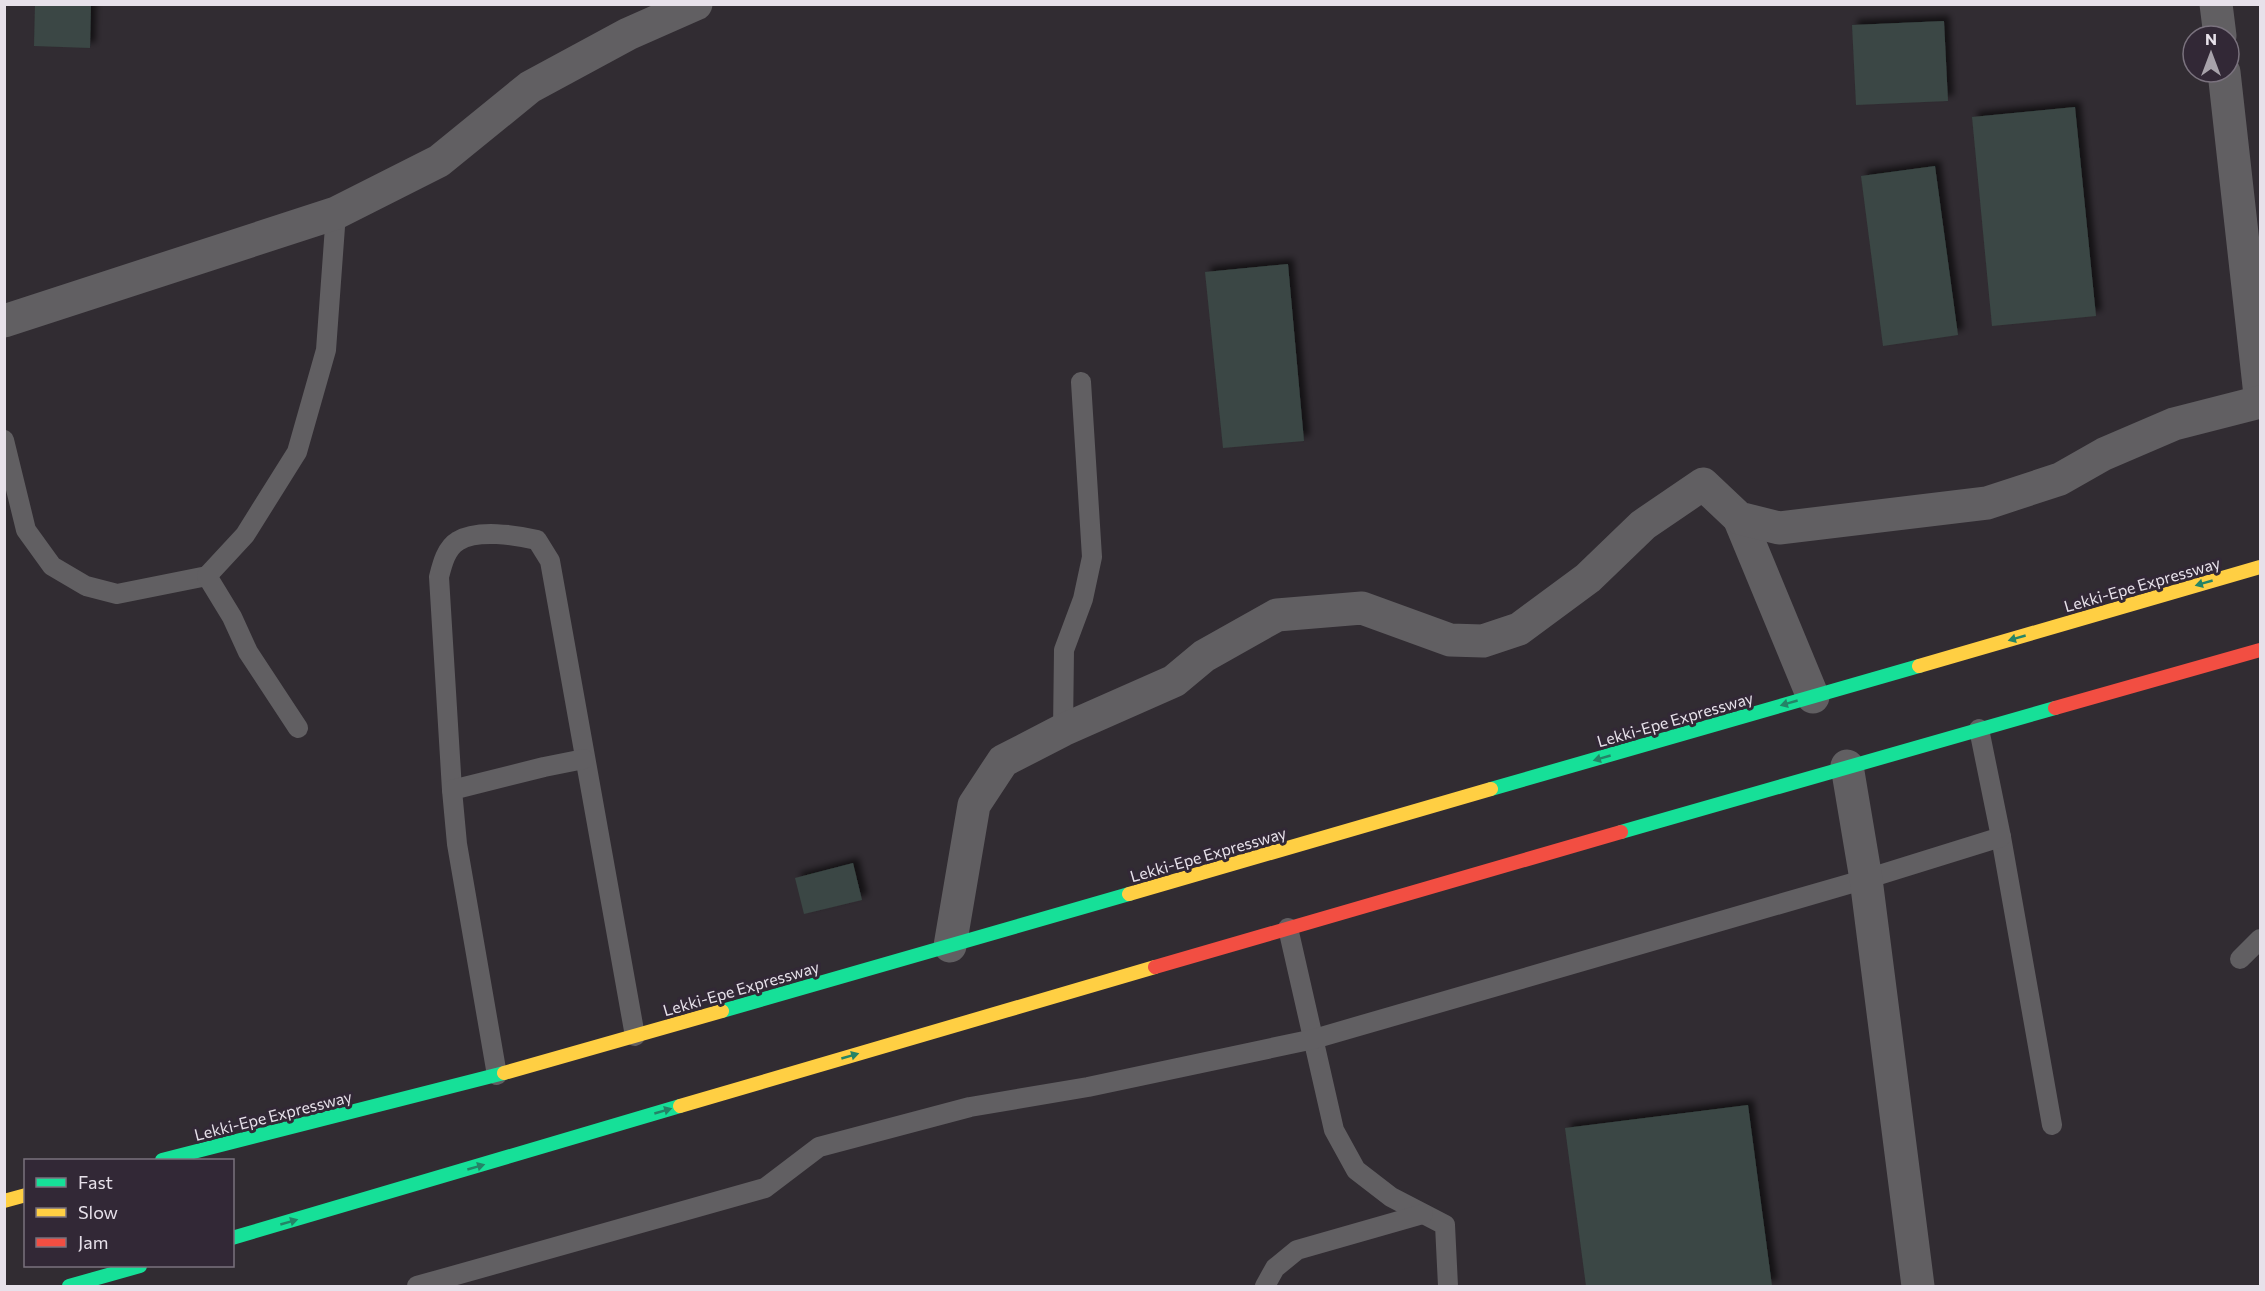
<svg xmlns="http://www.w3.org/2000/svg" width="2265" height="1291" viewBox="0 0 2265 1291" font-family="Commissioner,sans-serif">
  <defs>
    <filter id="shadow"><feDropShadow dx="5.5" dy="-5.5" stdDeviation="3" flood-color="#0009"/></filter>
  </defs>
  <rect width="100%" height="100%" fill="#312c32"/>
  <!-- building -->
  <g fill="#3a4744" filter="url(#shadow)">
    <path d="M35 4H91L90 48 34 46Z"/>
    <path d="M1944 21 1948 101 1856 105 1852 25Z"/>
    <path d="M2075 107 2096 316 1992 326 1972 117Z"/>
    <path d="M1935 166 1958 335 1883 346 1861 176Z"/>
    <path d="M1288 264 1304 441 1223 448 1205 272Z"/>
    <path d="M853 863 862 900 804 914 795 878Z"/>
    <path d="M1748 1105 1772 1286H1586L1565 1128Z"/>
  </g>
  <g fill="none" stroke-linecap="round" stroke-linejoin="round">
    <!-- lane -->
    <g stroke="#615f62" stroke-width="20">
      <path d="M4 440 26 530 52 566 86 586 117 594 207 576"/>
      <path d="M298 728 248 652 232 617 207 576 245 535 297 452 326 350 336 213"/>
      <path d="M1063 730 1064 650 1083 599 1092 557 1081 382"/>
      <path d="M452 790 439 577C442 565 446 548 458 541 477 529 516 535 537 540L550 561 635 1036"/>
      <path d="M2001 837 2052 1125"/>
      <path d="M1288 928 1334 1130 1356 1170 1391 1197 1445 1225 1448 1286"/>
      <path d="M2240 959 2260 939"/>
      <path d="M497 1075 457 844 452 790 544 767 584 759"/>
      <path d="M417 1286 765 1188 819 1147 970 1107 1088 1087 1314 1039 1866 879 2001 837 1979 729"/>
      <path d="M1265 1286 1275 1268 1297 1250 1423 1214"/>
    </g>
    <!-- street -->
    <g stroke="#615f62" stroke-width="33">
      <path d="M2216 4 2220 36"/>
      <path d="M2224 72 2260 395"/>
      <path d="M4 321 336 213 439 161 530 87 628 34 696 4"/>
      <path d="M1739 518 1813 697"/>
      <path d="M1847 766 1866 879 1918 1286"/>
      <path d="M950 946 974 805 1003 761 1063 730 1174 681 1204 656 1277 615 1362 608 1450 640 1483 641 1519 629 1588 578 1643 525 1703 484 1739 518 1779 528 1987 503 2060 479 2104 454 2174 424 2260 402"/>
    </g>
    <!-- fast -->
    <g stroke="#16e098" stroke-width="14">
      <path d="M1491 789 1919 666"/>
      <path d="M1621 832 2055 708"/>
      <path d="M722 1011 1129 894"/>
      <path d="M162 1160 504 1073"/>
      <path d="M232 1238 680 1106"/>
      <path d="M69 1286 140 1266"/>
    </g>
    <!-- slow -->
    <g stroke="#ffcf43" stroke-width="14">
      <path d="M1919 666 2260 567"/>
      <path d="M1129 894 1491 789"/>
      <path d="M504 1073 722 1011"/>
      <path d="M680 1106 1155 967"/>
      <path d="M4 1201 26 1195"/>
    </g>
    <!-- jam -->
    <g stroke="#f24e42" stroke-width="14">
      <path d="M2055 708 2260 650"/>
      <path d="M1155 967 1621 832"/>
    </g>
  </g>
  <!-- one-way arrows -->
  <defs><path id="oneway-solid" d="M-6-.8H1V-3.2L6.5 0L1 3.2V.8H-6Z" transform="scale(1.5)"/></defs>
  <g fill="#248467">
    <use href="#oneway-solid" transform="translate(2204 583) rotate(164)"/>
    <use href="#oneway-solid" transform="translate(2017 638) rotate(164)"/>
    <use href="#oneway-solid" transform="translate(1789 703) rotate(164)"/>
    <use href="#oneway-solid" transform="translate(1602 758) rotate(164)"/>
    <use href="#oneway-solid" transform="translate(850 1056) rotate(-16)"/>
    <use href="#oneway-solid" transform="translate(663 1111) rotate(-16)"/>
    <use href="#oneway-solid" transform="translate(476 1167) rotate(-16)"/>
    <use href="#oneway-solid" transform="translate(289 1222) rotate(-16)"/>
  </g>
  <g text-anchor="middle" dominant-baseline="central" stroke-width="6" stroke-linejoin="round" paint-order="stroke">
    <!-- street labels -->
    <g font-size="16" fill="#e7e1ea" stroke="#322836">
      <text transform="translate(2142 584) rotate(-16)">Lekki-Epe Expressway</text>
      <text transform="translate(1675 719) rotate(-16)">Lekki-Epe Expressway</text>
      <text transform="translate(1208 854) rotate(-16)">Lekki-Epe Expressway</text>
      <text transform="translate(741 988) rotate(-16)">Lekki-Epe Expressway</text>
      <text transform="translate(273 1115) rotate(-14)">Lekki-Epe Expressway</text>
    </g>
  </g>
  <!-- border -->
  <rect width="2265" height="1291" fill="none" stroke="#e7e1ea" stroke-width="12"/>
  <!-- legend -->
  <rect x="24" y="1159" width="210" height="108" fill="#322836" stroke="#7a727e" stroke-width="1.5"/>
  <rect x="36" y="1178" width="30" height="9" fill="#16e098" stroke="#7a727e" stroke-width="1.5"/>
  <text x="78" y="1189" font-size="18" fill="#e7e1ea">Fast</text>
  <rect x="36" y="1208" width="30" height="9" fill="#ffcf43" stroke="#7a727e" stroke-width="1.5"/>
  <text x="78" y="1219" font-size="18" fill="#e7e1ea">Slow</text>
  <rect x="36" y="1238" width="30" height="9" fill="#f24e42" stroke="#7a727e" stroke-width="1.5"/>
  <text x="78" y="1249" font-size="18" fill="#e7e1ea">Jam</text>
  <!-- north arrow -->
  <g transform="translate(2211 54)"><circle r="28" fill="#322836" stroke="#7a727e" stroke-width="1.5"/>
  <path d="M0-4.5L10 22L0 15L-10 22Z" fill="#a7a2aa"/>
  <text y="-9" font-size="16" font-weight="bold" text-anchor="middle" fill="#e7e1ea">N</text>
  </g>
</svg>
